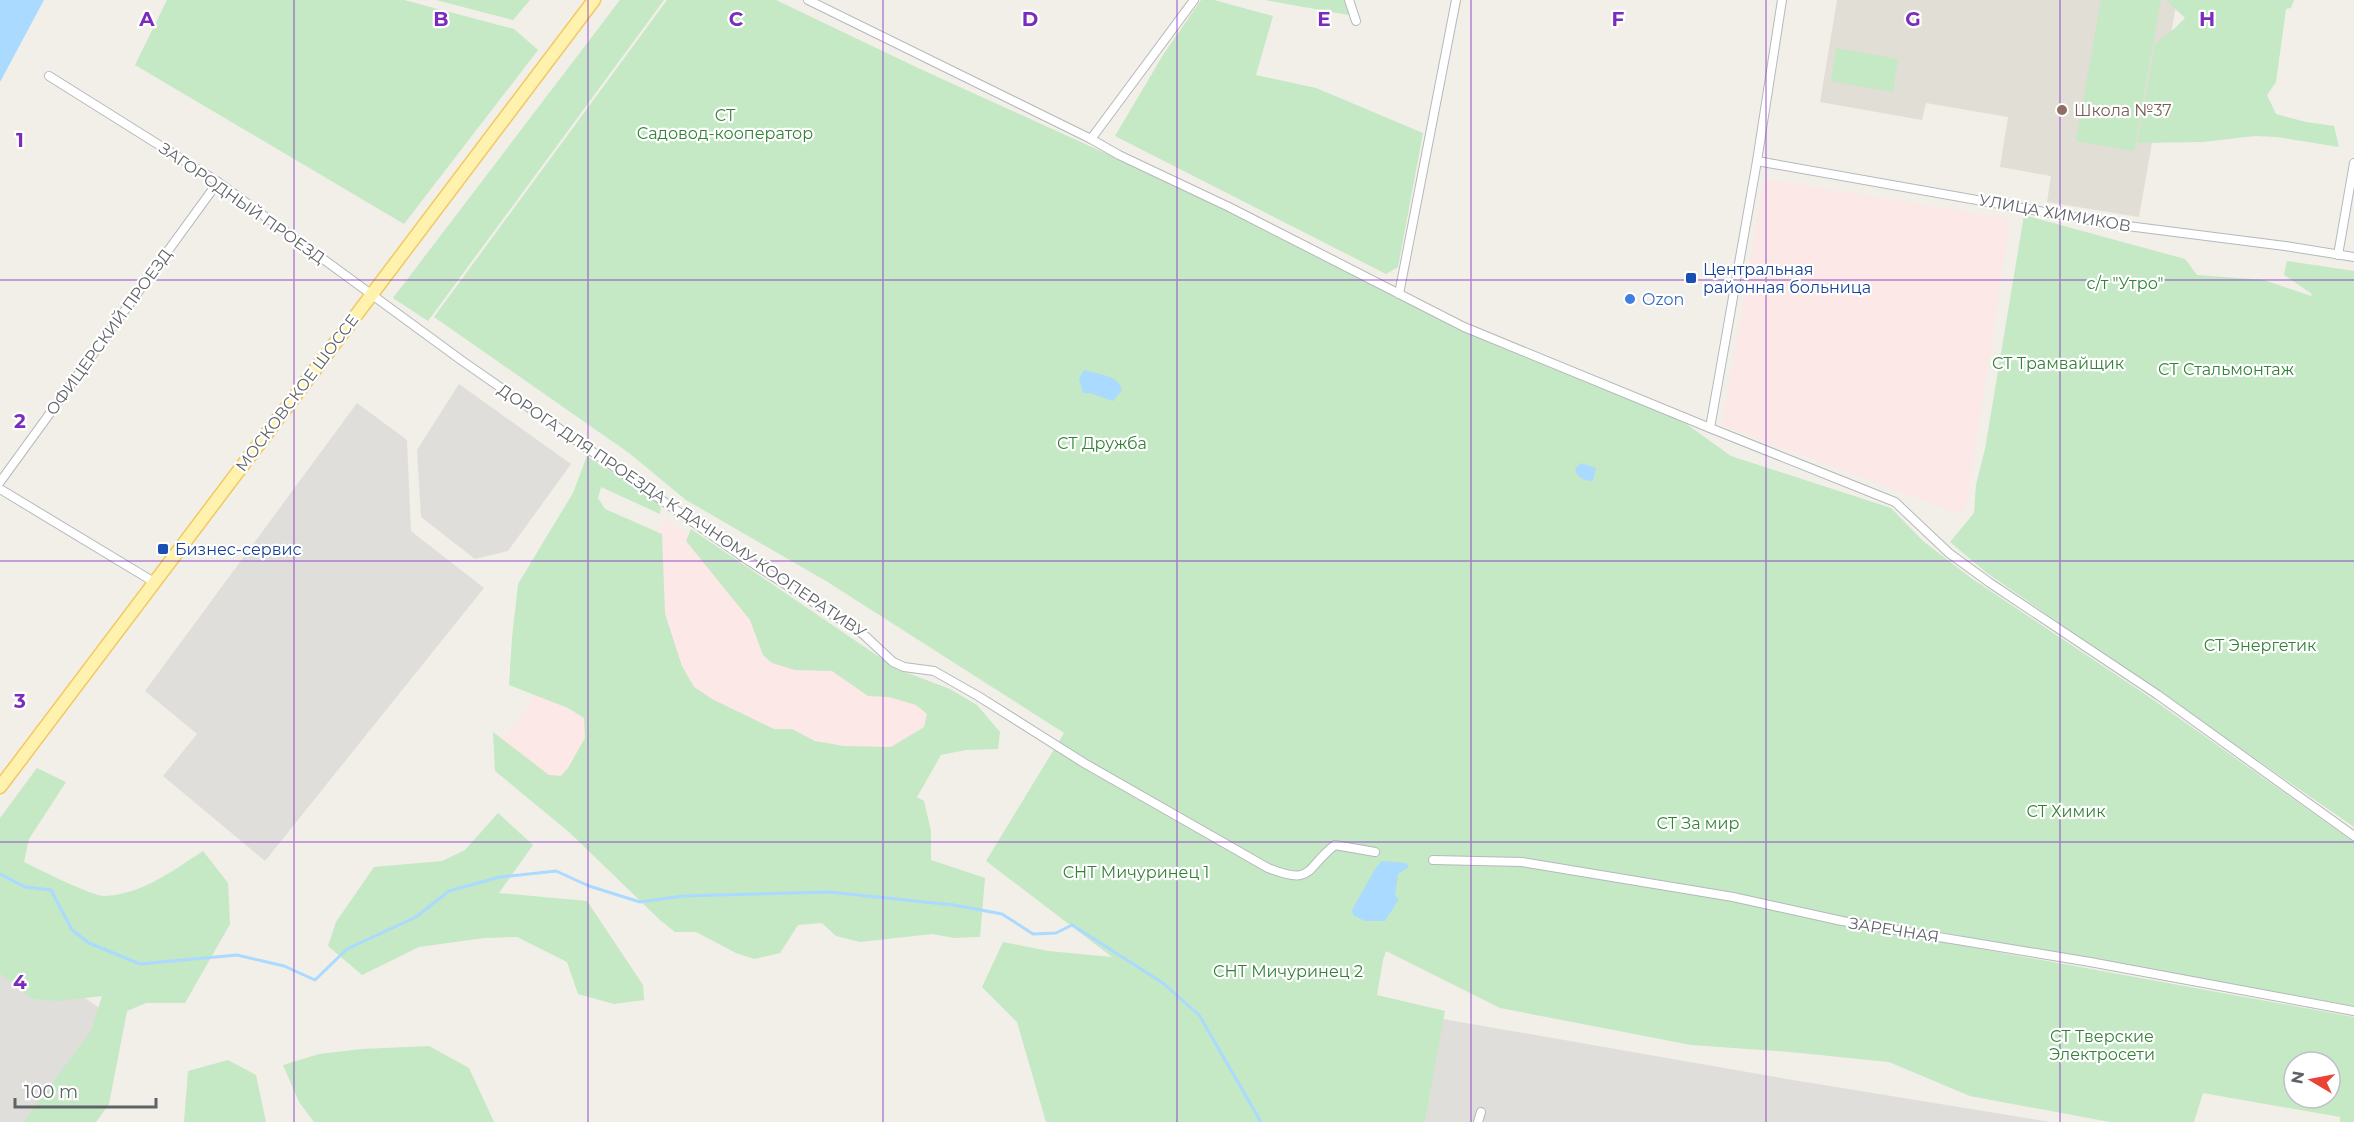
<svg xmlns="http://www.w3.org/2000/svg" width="2354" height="1122" viewBox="0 0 2354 1122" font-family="Montserrat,sans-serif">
  <rect width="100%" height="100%" fill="#f1efe8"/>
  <!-- industrial -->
  <g fill="#e0deda">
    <path d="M459 384 571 464 508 551 475 559 421 517 417 450Z"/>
    <path d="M357 403 407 440 411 531 484 588 265 861 163 776 197 734 145 691Z"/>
    <path d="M0 938 112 1017 34 1122H0Z"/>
    <path d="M1443 1019 1793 1080 2051 1122H1425Z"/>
  </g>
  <!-- education -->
  <path fill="#e1ded6" d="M1837 0H2177L2139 217 2047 202 2051 176 2000 167 2008 117 1926 103 1922 120 1820 102Z"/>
  <!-- medical -->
  <g fill="#fce8e6">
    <path d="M1764 179 2010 219 1967 504 1963 512 1957 513 1722 425Z"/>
    <path d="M666 519 954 716 669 883 498 746Z"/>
  </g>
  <!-- green -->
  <g fill="#c5e8c5" fill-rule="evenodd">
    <path d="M167 0H404L514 29 538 50 404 224 135 65Z"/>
    <path d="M436 0H530L513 20Z"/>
    <path d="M620 0H664L428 321 393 298Z"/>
    <path d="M667 0H776L918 68 1252 220 1457 325 1664 408 1731 456 1891 508 1923 541 1971 578 2145 694 2354 842V1006L1906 926 1904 935 2354 1017V1122H2340V1117L2203 1093 2194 1122H2110L1970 1096 1889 1062 1790 1052 1691 1045 1500 1008 1386 951 1383 960 1377 995 1445 1011 1425 1122H1046L1017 1022 982 987 1003 942 1048 951 1112 957 986 861 1064 733 826 581 686 500 629 453 434 317ZM2294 1062H2330V1098H2294Z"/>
    <path d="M1201 0H1214L1273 16 1256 75 1316 88 1423 133 1398 267 1386 274 1115 136 1163 55Z"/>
    <path d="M1265 0H1344L1349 15Z"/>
    <path d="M2101 0H2161L2134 151 2076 141Z"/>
    <path d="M2166 0H2294L2291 8 2286 9 2276 82 2267 95 2276 114 2306 122 2334 126 2339 147 2277 137 2255 136 2203 142 2137 143 2155 44 2175 28 2185 18Z"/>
    <path d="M1836 48 1898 59 1893 92 1831 81Z"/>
    <path d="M2024 215 2185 259 2197 275 2264 280 2311 296 2312 294 2284 275 2287 261 2354 271V827L1987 573 1950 542 1974 513 1976 485 1985 449Z"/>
    <path d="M587 456 654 499 661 507 660 514 601 487 598 498 605 509 662 534 665 614 682 666 694 687 712 699 774 729H792L815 741 844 746 891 747 924 727 927 714 916 705 889 697 868 696 832 671 795 670 772 663 763 655 750 620 686 541 691 529 897 669 950 689 977 705 1000 732 998 749 966 750 941 755 917 797 924 801 931 831V860L985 878 980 937 954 938 932 934 860 942 836 936 822 923 798 925 780 953 754 959 736 953 696 932H675L660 920 569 832 495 771 493 732 549 775 561 776 568 768 585 738 584 718 568 708 509 685 512 638 518 584 573 493Z"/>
    <path d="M37 768 66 782 29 839 24 862C38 869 92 896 104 896 141 895 174 870 203 851L228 883 230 924 185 1003H146L127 1011 109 1104 96 1122H23L91 1031 102 996 58 1001 33 999 0 973V818Z"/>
    <path d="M498 813 533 845 499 893 587 901 643 985 644 1000 614 1004 578 994 567 962 517 937 484 938 419 947 362 975 328 946 336 922 374 867 442 861 465 850Z"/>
    <path d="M429 1046 469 1068 494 1122H314L299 1102 283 1065 319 1054 362 1049Z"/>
    <path d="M228 1060 256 1075 266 1122H184L188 1071Z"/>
  </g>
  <!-- water -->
  <g fill="#aadaff">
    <path d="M0 0H44L0 82Z"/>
    <path d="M1084 370C1097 374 1119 375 1122 390L1113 401 1090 393H1083L1079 379Z"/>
    <path d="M1581 463 1596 468 1593 481C1584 481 1578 478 1575 469Z"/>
    <path d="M1382 861 1406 863 1409 867 1398 874 1395 896 1399 899 1385 921H1365L1353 915 1352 910 1375 869Z"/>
  </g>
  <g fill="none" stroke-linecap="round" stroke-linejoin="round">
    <!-- stream -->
    <path stroke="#aadaff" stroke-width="3" d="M0 874 25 887 51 890 72 930 89 943 140 964 237 955 284 966 315 980 347 949 416 917 449 891 500 877 556 871 589 886 640 902 683 896 829 892 954 905 1002 914 1033 934 1056 933 1072 925 1163 983 1199 1015 1261 1122"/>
    <!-- minor casing -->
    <g stroke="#b5b8bc" stroke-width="10">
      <g id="minor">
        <path d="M808 0 1091 139 1119 155 1229 207 1464 327 1710 428 1757 161 1782 0"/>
        <path d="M1349 0 1356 21"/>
        <path d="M49 76 218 182 461 360 749 561 863 634 893 662 904 667 934 671 978 696 1084 763 1268 868C1314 886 1304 869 1335 845L1375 852"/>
        <path d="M1091 139 1194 0"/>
        <path d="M1757 161 2112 224 2285 246 2354 257"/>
        <path d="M2338 255 2354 163"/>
        <path d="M1399 294 1456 0"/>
        <path d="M1710 428 1895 502 1949 553 1990 583 2158 695 2354 836"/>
        <path d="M0 482 218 182"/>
        <path d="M0 489 154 582"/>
        <path d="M1433 860 1522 862 1733 897 1842 921 2090 962 2354 1011"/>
        <path d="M1478 1122 1481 1112"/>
      </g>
    </g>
    <!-- primary casing -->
    <g stroke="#f2c960" stroke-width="15">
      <path id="primary" d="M0 787 594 0"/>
    </g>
    <!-- minor -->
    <use href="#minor" stroke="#fff" stroke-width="8"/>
    <!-- primary -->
    <use href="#primary" stroke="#fff2af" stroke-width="12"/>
  </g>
  <!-- grid -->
  <path fill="none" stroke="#7b2cbf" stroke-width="1.5" stroke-opacity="0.55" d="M294 0V1122M588 0V1122M883 0V1122M1177 0V1122M1471 0V1122M1766 0V1122M2060 0V1122M0 280H2354M0 561H2354M0 842H2354"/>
  <!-- markers -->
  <circle fill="#8d6e63" stroke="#fff" stroke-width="2" cx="2062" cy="110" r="6"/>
  <g fill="#1a4fb4" stroke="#fff" stroke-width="2">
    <rect x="1685" y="272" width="12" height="12" rx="3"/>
    <rect x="157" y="543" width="12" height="12" rx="3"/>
  </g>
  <circle fill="#3f7fe0" stroke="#fff" stroke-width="2" cx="1630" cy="299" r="6"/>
  <g text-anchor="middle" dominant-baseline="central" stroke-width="4.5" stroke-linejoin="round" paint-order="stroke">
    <!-- education labels -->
    <g font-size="16" fill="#785e54" stroke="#fff" text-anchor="start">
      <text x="2074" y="110">Школа №37</text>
    </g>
    <!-- park labels -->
    <g font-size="16" fill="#348238" stroke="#fff">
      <text x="725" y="115">СТ<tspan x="725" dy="18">Садовод-кооператор</tspan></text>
      <text x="2125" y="283">с/т "Утро"</text>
      <text x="2058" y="363">СТ Трамвайщик</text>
      <text x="2226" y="369">СТ Стальмонтаж</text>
      <text x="1102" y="443">СТ Дружба</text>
      <text x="2260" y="645">СТ Энергетик</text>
      <text x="2066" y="811">СТ Химик</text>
      <text x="1698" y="823">СТ За мир</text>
      <text x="1136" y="872">СНТ Мичуринец 1</text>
      <text x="1288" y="971">СНТ Мичуринец 2</text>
      <text x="2102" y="1036">СТ Тверские<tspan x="2102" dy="18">Электросети</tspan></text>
    </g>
    <!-- street labels -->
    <g font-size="16" fill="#5f6368" stroke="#fff">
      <text transform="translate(242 203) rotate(35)">ЗАГОРОДНЫЙ ПРОЕЗД</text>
      <text transform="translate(2055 213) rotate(10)">УЛИЦА ХИМИКОВ</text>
      <text transform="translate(109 332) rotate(-54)">ОФИЦЕРСКИЙ ПРОЕЗД</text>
      <text transform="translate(297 393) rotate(-53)">МОСКОВСКОЕ ШОССЕ</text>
      <text transform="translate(682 511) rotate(34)">ДОРОГА ДЛЯ ПРОЕЗДА К ДАЧНОМУ КООПЕРАТИВУ</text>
      <text transform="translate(1894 930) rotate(9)">ЗАРЕЧНАЯ</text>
    </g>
    <!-- transit labels -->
    <g font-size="16" fill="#164399" stroke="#fff" text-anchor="start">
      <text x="1703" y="269">Центральная<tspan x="1703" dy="18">районная больница</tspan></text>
      <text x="175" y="549">Бизнес-сервис</text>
    </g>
    <!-- shop labels -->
    <g font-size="16" fill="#366cbe" stroke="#fff" text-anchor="start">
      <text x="1642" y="299">Ozon</text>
    </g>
  </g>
  <g font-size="20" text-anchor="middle" font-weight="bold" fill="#7b2cbf" stroke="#fff" stroke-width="4.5" stroke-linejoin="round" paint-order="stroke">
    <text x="147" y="26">A</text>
    <text x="441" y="26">B</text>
    <text x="736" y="26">C</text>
    <text x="1030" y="26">D</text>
    <text x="1324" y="26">E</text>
    <text x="1618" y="26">F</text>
    <text x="1913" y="26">G</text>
    <text x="2207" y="26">H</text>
    <text x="20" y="147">1</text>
    <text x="20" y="428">2</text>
    <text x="20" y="708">3</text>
    <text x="20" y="989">4</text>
  </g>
  <!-- north arrow -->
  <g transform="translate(2312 1080) rotate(280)"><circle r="28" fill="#ffffff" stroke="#bfc1c3" stroke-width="1.5"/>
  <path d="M0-4.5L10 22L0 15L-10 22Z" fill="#ea4335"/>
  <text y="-9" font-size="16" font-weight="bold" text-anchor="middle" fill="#5f6368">N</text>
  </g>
  <!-- scale -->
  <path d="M15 1098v9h141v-9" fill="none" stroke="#5f6368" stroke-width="3"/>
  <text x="24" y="1098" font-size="18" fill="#5f6368" stroke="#ffffff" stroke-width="4.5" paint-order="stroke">100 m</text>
</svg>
